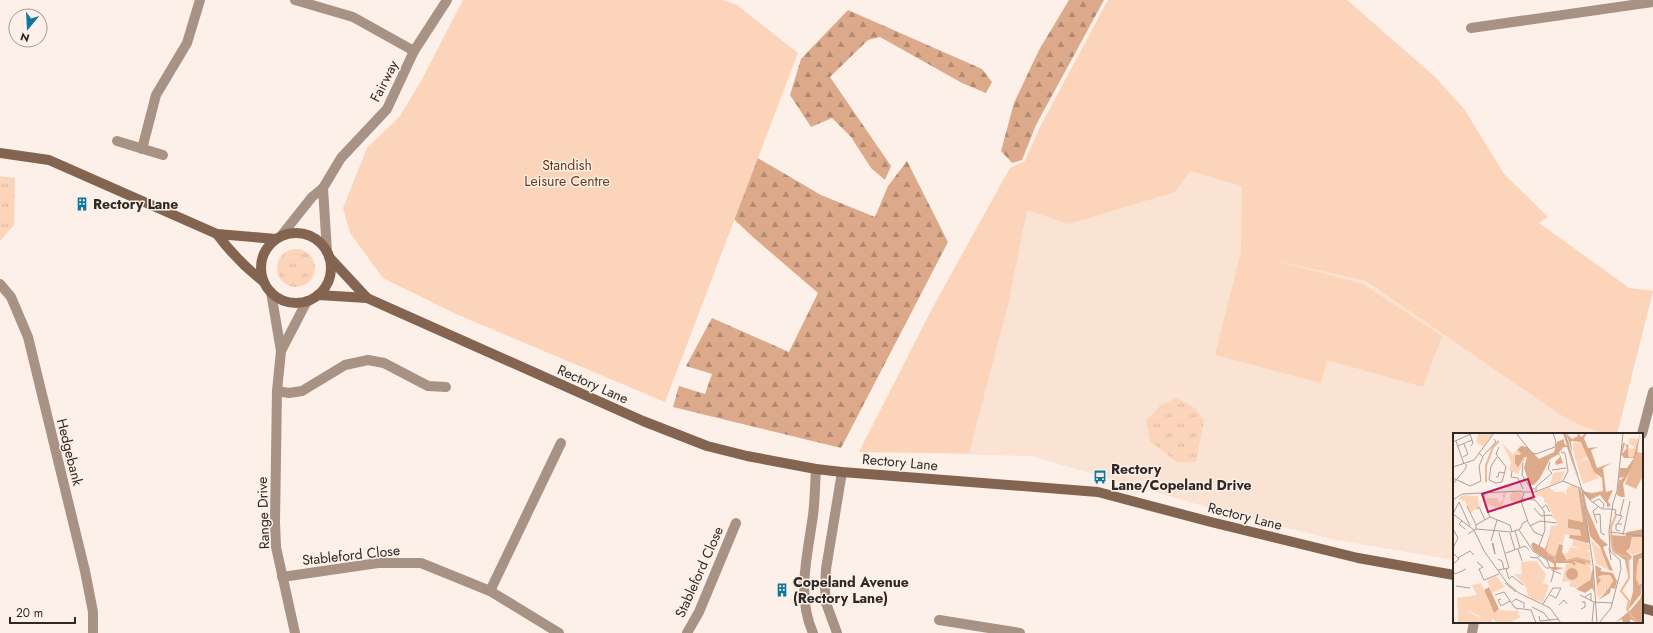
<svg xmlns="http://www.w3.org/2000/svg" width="1653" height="633" viewBox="0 0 1653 633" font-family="Jost,sans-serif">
  <defs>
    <pattern id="grass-tufts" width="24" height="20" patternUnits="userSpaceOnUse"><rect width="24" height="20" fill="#fcd4ba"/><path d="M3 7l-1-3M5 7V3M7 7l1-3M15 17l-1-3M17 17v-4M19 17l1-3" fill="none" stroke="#d8b6a0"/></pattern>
    <pattern id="forest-firs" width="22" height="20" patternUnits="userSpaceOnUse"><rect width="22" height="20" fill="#dcaa8a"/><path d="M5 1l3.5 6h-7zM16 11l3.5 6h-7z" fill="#b38a71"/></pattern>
  </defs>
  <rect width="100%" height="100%" fill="#fdf0e8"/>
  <!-- built -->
  <path fill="#fbe3d4" d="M1108 0H1347L1435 77 1464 109 1504 174 1548 217 1539 223 1629 288 1653 291 1617 434H1454V560L1336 540 1231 514 1031 456 859 452 933 307 1010 168 1025 161 1040 127Z"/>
  <!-- grass -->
  <g fill="url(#grass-tufts)">
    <path d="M0 176 15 178 14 225 0 241Z"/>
    <circle cx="296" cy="268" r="19"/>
    <path d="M1176 398 1195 408 1204 420 1196 462H1177L1150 441 1146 421 1161 405Z"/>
  </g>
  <!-- forest -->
  <g fill="url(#forest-firs)">
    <path d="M1069 0H1104L1036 125 1022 160 1012 163 1001 151 1014 103 1039 50Z"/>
    <path d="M848 10 982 69 992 82 986 93 962 83 880 37 868 40 830 77 891 166 885 180 871 168 851 137 832 118 811 127 790 95 801 59Z"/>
    <path d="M756 157 821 195 875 217 888 186 907 161 948 242 841 448 673 407 679 386 705 394 712 374 686 366 712 318 789 352 818 293 754 238 708 195Z"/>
  </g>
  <!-- park -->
  <g fill="#fcd4ba">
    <path d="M463 0H723L737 5 798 53 665 402 456 314 383 278 350 233 343 208 367 148 400 116 421 81Z"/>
    <path d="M1108 0H1347L1435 77 1464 109 1504 174 1548 217 1539 223 1629 288 1653 291 1617 434C1597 434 1578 424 1561 415L1366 281 1265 258 1363 284 1442 336 1423 387 1327 360 1321 383 1215 355 1241 252 1242 186 1190 171 1175 192 1069 224 1027 210 1008 305 969 453 859 452 933 307 1010 168 1025 161 1040 127Z"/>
  </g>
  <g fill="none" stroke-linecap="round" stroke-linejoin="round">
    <!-- minor -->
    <g stroke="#a89284" stroke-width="10">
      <path d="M295 0 353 17 414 51"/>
      <path d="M1471 28 1653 2"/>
      <path d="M117 141 163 155"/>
      <path d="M142 149 156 95 187 43 200 0"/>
      <path d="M323 188 327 252"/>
      <path d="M281 236 312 197 323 188 341 158 387 109 414 51 447 0"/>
      <path d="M0 284 11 297 28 337 85 571 93 612V633"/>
      <path d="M271 292 281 351 307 301"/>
      <path d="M281 351 277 391 275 522 276 547 295 633"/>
      <path d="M277 391 289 393 302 391 345 365 368 360 384 363 428 386 446 387"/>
      <path d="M1642 434 1653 392"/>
      <path d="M282 577 378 563H421L490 591 559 633"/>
      <path d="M490 591 561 443"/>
      <path d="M939 620 1020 633"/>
      <path d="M687 633 699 612 736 523"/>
      <path d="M813 633C796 595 808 554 813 515 815 500 815 484 816 469"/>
      <path d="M837 633 826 603 825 588 826 569 842 472"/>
      <path d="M1472 633 1474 622"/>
    </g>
    <!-- secondary -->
    <g stroke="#836450" stroke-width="10">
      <path d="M0 153 49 160 217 234 276 239"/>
      <circle cx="296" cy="268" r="35"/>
      <path d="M217 234C231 253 246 268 264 282"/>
      <path d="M329 257 367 298"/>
      <path d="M318 295 367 298 643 421 707 446 747 456 816 469 842 472 1098 492 1211 522 1358 558 1454 575"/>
      <path d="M1642 608 1653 611"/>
    </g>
  </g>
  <!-- icons -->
  <defs>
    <g id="building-bare" transform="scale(1.08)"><path d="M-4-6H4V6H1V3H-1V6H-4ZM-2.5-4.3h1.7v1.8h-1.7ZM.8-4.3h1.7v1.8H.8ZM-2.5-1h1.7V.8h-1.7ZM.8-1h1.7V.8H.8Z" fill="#0e76a1" stroke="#fdf0e8" stroke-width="2.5" paint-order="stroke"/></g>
    <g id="bus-bare" transform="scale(1.08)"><path d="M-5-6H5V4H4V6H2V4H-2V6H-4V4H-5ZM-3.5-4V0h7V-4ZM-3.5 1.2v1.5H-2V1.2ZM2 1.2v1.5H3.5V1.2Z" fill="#0e76a1" stroke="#fdf0e8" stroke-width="2.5" paint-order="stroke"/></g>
  </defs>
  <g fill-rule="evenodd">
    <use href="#building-bare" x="82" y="204"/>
    <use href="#bus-bare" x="1100" y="477"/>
    <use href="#building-bare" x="782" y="590"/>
  </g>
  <g text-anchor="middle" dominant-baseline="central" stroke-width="3" stroke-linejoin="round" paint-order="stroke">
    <!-- street labels -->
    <g font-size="14" fill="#2f2925" stroke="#fdf0e8">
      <text transform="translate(384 81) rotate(-63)">Fairway</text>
      <text transform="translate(593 384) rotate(24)">Rectory Lane</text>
      <text transform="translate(70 452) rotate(76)">Hedgebank</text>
      <text transform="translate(900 462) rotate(5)">Rectory Lane</text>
      <text transform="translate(263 513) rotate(-92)">Range Drive</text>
      <text transform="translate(1245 516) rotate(14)">Rectory Lane</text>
      <text transform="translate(351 555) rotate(-6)">Stableford Close</text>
      <text transform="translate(699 572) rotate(-66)">Stableford Close</text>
    </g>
    <!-- park labels -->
    <g font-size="14" fill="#6a3a17" stroke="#fdf0e8">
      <text x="567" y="165">Standish<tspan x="567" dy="16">Leisure Centre</tspan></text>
    </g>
    <!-- poi labels -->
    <g font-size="14" font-weight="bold" fill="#2f2925" stroke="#fdf0e8" text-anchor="start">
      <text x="93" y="204">Rectory Lane</text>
      <text x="1111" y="469">Rectory<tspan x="1111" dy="16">Lane/Copeland Drive</tspan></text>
      <text x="793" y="582">Copeland Avenue<tspan x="793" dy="16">(Rectory Lane)</tspan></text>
    </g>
  </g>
  <!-- overview -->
  <g transform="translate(1453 433)">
    <rect width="190" height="190" fill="#fdf0e8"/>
    <path d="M25 0H40L30 14 24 10 23 13ZM128 9 136 23 126 29 134 26 146 45 130 51 120 18V10ZM49 10 60 21 64 17 68 20 62 27 65 35 71 24H73L65 41 56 37 58 29ZM119 52 125 55 130 89 115 86 116 95 127 97 128 103 125 105 112 101 110 111 106 110 102 124 93 118 98 93 105 92 103 87 97 83 100 82 93 69 91 70V65L85 62 81 66 82 60 96 54 102 59H110L114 63 113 57ZM179 104H190V118L179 122 174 118 178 115ZM120 107 136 111 137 117H132L137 119 138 128 113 125 111 120 114 121 117 114 128 116 119 113ZM138 107 150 119 156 137 143 131ZM190 126 189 149 186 152 183 145 184 134 186 127ZM121 129 136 131 139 141 135 149 123 155 116 153 118 148 109 149 113 131ZM149 142H157L160 152H157L154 158 152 153 153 159 144 165 143 153 148 147 145 144ZM43 143 52 154 39 160 34 147ZM65 175V179L71 180H64L68 184 56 190H43L40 186 38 190H5V178L14 177 26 185 45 177 62 178Z" fill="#fcd4ba"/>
    <path d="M110 0H112L125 47 114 14H111L106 19 110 30 103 32 102 29 107 24 106 21 97 26 87 45 81 52H77L71 35 74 24H71L65 35 62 30V22H67L68 20 64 17 68 13 74 14 86 26 101 19 104 9 111 6V10L114 13ZM113 0 119 6 125 3 124 0 129 4 132 0H134L131 5 135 15 145 14 138 17 144 35 158 30 150 35 153 59 160 57 155 68 158 73 154 74V71L147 62 137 67 131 61 134 75 147 105 155 112 150 114 160 138 156 137 147 114 137 103 129 58 139 60 150 58 149 45 141 39 128 9 118 8 119 19ZM187 0 183 27 170 51 172 64H168L164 62 166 46 168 47 171 44 166 45 167 35H174L181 25H171L169 22 167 24 170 10H172L169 21 174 15 172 12 175 11 176 24H180ZM125 55 128 57 137 109 134 110 116 105 117 102 128 103 127 97 115 95V86L130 89ZM190 96V104H179L177 115 173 118 179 124 175 129V142L172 127 159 118 157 102 172 103 174 99ZM97 102 93 118 102 124 106 111 110 112 109 119 114 127 122 125 134 128 139 133 132 129 133 132 120 128 123 131 121 133 119 130H103V134L111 135 99 138 97 134H101V131L81 118 78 112 80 109 92 116ZM190 119V125L186 126 184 134 183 145 186 152 189 150 188 161 175 177 180 159V123ZM142 132 149 136 147 138 160 140 164 148 162 156 158 155 157 160 145 167 153 159V153L154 158 160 148 157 142H149L145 144 148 147 144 153ZM140 135 141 159 139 155 132 160 123 156 137 147ZM113 141a6 6 0 1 1 12 0a6 6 0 1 1-12 0ZM36 154 46 176 41 180 31 157ZM190 157V190H185L176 179 187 166ZM175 179 184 190 177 186V190H170L169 186 162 190Z" fill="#dcaa8a"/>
    <path d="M10 62 25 63 26 73 18 80 12 68 5 66Z" fill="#fcd4ba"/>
    <path d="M57 64a6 6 0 1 1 12 0a6 6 0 1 1-12 0ZM53 59 49 77 33 70 32 66 40 65H44L46 70 50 67V60ZM83 128 93 141 90 150 96 152 90 170 78 165 76 160 77 164 75 163 73 154 61 141H69L68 129ZM28 150 41 180 33 186 14 177 5 178 4 165 24 162 19 152Z" fill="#fcd4ba"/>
    <path d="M176 5 185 6 181 23 176 25 175 15 180 16 181 13 176 11ZM112 38 108 48 97 52 100 40Z" fill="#fcd4ba"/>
    <path d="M184 19 190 20V43L183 56 172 51Z" fill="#eab797"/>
    <path fill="none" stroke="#eab797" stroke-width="2" d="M33 49V33L40 14 46 8M163 82 158 94 159 113 162 120 175 124 176 145 168 158 176 168 174 176 184 190M94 120 102 125V128M112 128 124 125 138 129"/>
    <path fill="none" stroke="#aba09a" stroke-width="1" d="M63 0 79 20 83 21 102 14 103 9 100 0M112 0 129 57 140 132 144 190M17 1 20 10 18 13M3 8 11 31M0 9 20 0M5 13 19 7M46 14 43 21 53 34 49 49M108 19 112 20 115 38 110 48M30 23 43 9 41 6M10 24 15 21 11 11M44 24 38 33 36 47 43 50 49 49M70 30 69 42 78 56H82M0 34 21 27 41 0M99 37 113 35M59 38 58 44 65 45 70 56M43 44H45L46 39 52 40M0 45 17 53 28 48 26 33 30 24 26 20M0 51 13 35V31M68 59H82L110 48 129 56 138 68 149 76H159M83 59V54L99 40 95 36 97 29M71 60 68 68 75 89 81 99 90 103M31 61 32 72 37 84 57 92 59 99M69 66 82 67 91 78 92 97 86 113M0 67 9 61 69 58M6 69 17 93M140 69 146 66 151 71 150 75M14 73 23 92M81 75 88 83 99 82M89 75 93 72 97 79M23 76 26 74 32 87M159 76 163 77 162 81 169 83 165 90M0 81 6 69M0 81 21 97 31 118 54 150 66 160 97 175 108 190M141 82 147 81 148 100 152 102M167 82 171 66M9 88 6 91 12 96M144 90 140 78 145 74M77 93 87 88 104 90M0 96 5 105 0 115M23 96V92L37 84M66 97 80 118 94 127 97 135H93L85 125M62 98 67 115M167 98 163 97V91H169M157 99 190 103M57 100 62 117M15 101 23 96 58 99 67 96 70 90 75 87M170 102 177 68M38 108 44 87M39 110 42 121 40 110M156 115 158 127M65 116 69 128M0 120 6 126 0 131M53 120 72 113 76 117M77 124 84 125 88 122M5 125 17 118 21 122M45 126 49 128 51 136M24 129 30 134 26 136M26 136 31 147 46 141M53 136 56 146 59 143 70 152M45 137 56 135 46 100M0 138 2 141 13 136M98 149 101 138 108 141M52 150 63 159M3 153 17 155M42 162 51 159 62 175 78 177M127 162 141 169 139 190M132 164 138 160V168M48 166 45 167 48 173 57 168M59 169 63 166 71 170V175M141 169 159 170M90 171 100 155H108L103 165 97 162M106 172 111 167 114 171M79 174 91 180 97 188M128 176 132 174V169H129M78 177 83 190M86 183 87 188 106 186M146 190 158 175 168 136 167 127 157 118 156 98 160 70 164 58 170 0"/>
    <path fill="#c2185b" fill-opacity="0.15" stroke="#c2185b" stroke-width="2" d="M75 46 81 64 35 79 29 61Z"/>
    <rect width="190" height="190" fill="none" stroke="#2f2925" stroke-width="2"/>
  </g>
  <!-- north arrow -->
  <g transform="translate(28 28) rotate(198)"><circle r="19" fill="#fdf0e8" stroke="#aba09a"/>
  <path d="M0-3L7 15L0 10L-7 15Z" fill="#0e76a1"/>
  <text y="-6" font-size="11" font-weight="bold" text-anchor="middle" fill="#2f2925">N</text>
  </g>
  <!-- scale -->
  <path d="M10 617v6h65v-6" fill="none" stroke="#2f2925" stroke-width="2"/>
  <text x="16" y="617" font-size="12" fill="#2f2925" stroke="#fdf0e8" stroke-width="3" paint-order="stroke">20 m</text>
</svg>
